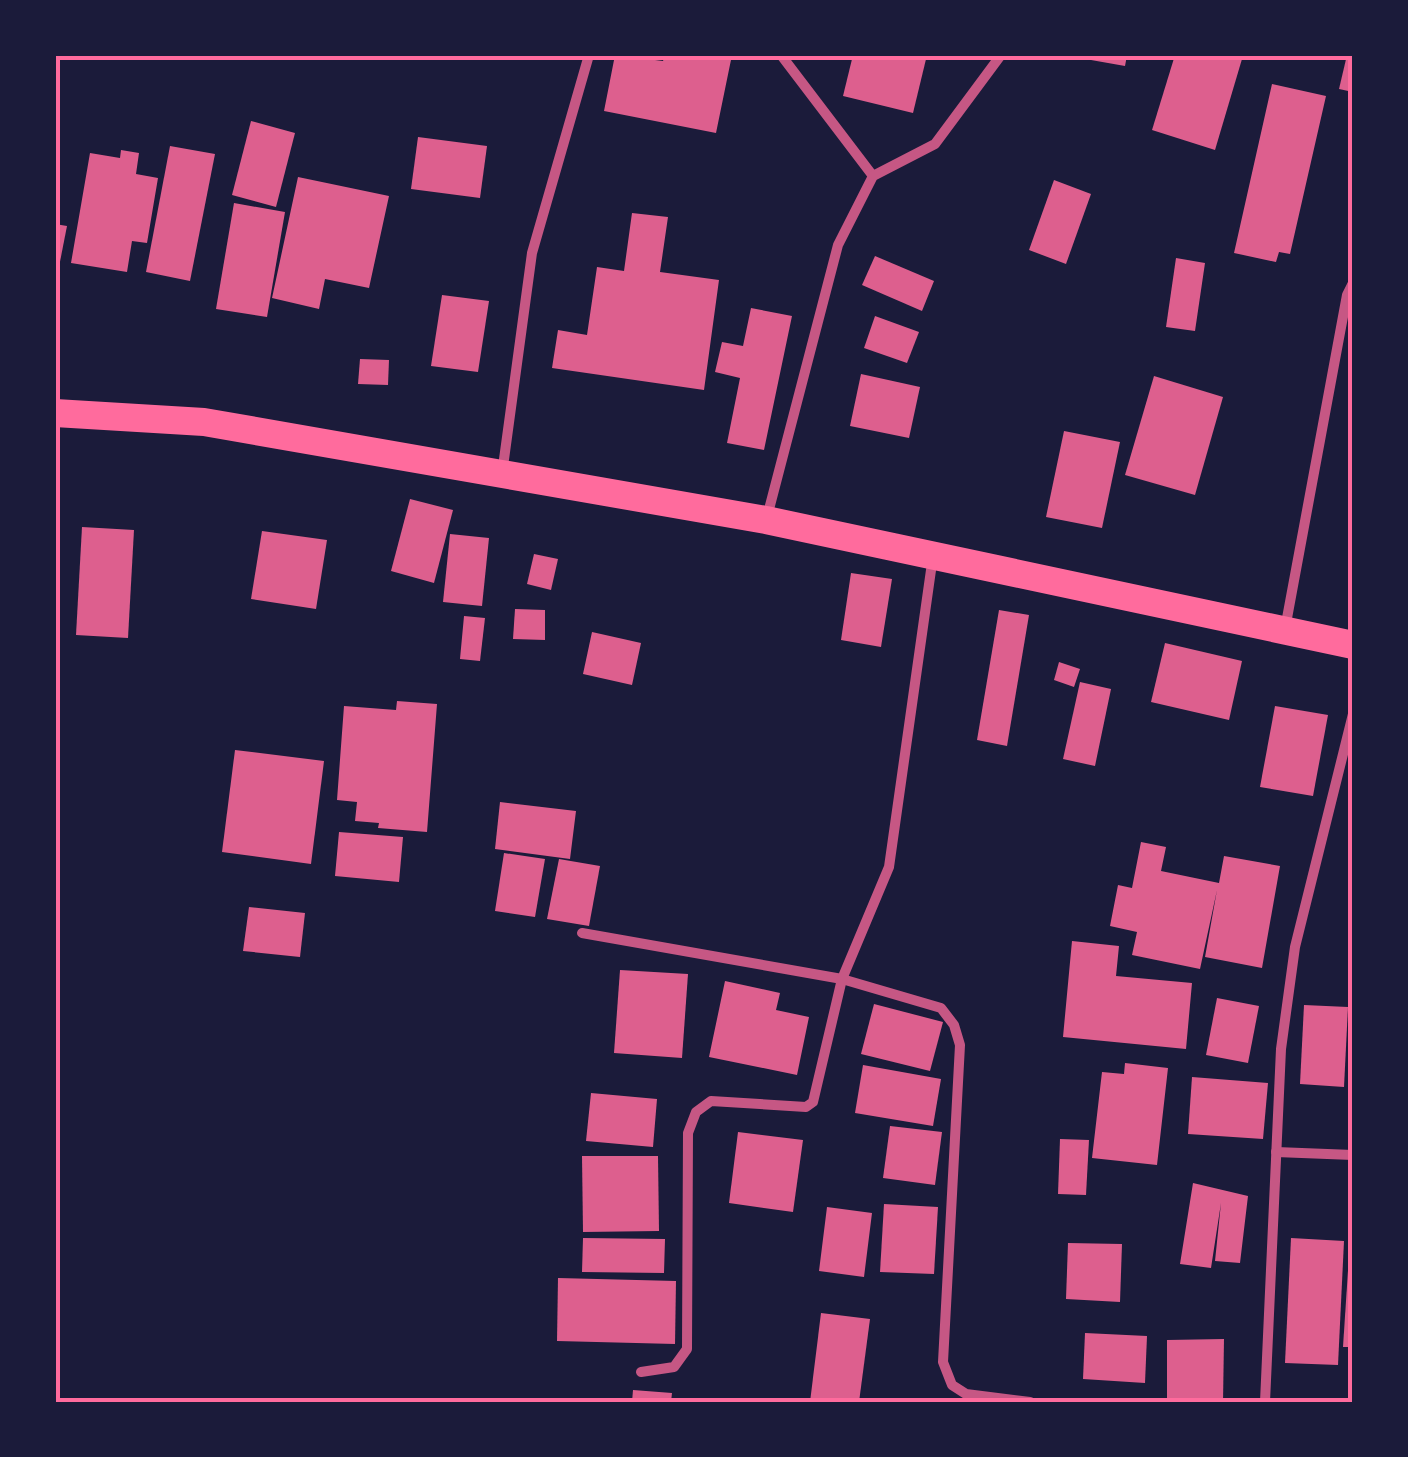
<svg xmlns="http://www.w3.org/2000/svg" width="1408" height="1457" viewBox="0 0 1408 1457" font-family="'Asap Condensed',sans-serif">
  <rect width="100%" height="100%" fill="#1b1b3a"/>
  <!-- building -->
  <g fill="#dd5f8e">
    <path d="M615 55 663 61 665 55H732L716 133 604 111Z"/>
    <path d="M853 55H927L913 113 843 96Z"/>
    <path d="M1092 55H1127L1125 66 1091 60Z"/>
    <path d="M1175 55 1242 59 1215 150 1152 130Z"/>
    <path d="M1347 55H1353V92L1339 89Z"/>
    <path d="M1272 84 1326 96 1290 254 1279 252 1276 262 1234 253Z"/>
    <path d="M251 121 295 133 276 207 232 195Z"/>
    <path d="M418 137 487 146 480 198 411 189Z"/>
    <path d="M170 146 215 154 190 281 146 272Z"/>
    <path d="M121 150 139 153 136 174 158 178 147 243 132 241 127 272 71 263 90 153 120 158Z"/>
    <path d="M298 177 389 196 369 288 325 279 319 309 272 298Z"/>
    <path d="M1054 180 1091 194 1066 264 1029 250Z"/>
    <path d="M234 203 285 212 267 317 216 309Z"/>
    <path d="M632 213 668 217 660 272 719 280 704 390 552 368 558 330 587 335 597 267 624 271Z"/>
    <path d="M55 224 67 226 57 277H55Z"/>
    <path d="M875 256 934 281 922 311 862 285Z"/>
    <path d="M1176 258 1205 263 1195 331 1166 327Z"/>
    <path d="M442 295 489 301 478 372 431 366Z"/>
    <path d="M751 308 792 316 764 450 727 443 740 378 715 372 722 342 743 346Z"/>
    <path d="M875 316 919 332 907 363 864 348Z"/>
    <path d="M360 359 389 360 388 385 358 384Z"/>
    <path d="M861 374 920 387 909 438 850 426Z"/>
    <path d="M1154 376 1223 397 1195 495 1125 475Z"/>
    <path d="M1064 431 1120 442 1102 528 1046 517Z"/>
    <path d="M410 499 453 510 434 583 391 571Z"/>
    <path d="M82 527 134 530 128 638 76 635Z"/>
    <path d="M262 531 327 540 316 609 251 599Z"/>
    <path d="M450 534 489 538 482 606 443 602Z"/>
    <path d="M534 554 558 559 551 590 527 584Z"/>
    <path d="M851 573 892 579 881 647 841 640Z"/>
    <path d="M515 609 545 610V640L513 639Z"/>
    <path d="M999 610 1029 615 1007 746 977 740Z"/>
    <path d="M464 616 485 618 480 661 460 659Z"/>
    <path d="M592 632 641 643 632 685 583 674Z"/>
    <path d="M1165 643 1242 661 1229 720 1151 702Z"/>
    <path d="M1059 662 1080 669 1074 687 1054 680Z"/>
    <path d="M1080 682 1111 689 1095 766 1063 759Z"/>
    <path d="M397 701 437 704 427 832 378 828 379 823 355 821 357 802 337 800 344 706 396 710Z"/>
    <path d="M1275 706 1328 715 1313 796 1260 787Z"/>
    <path d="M235 750 324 761 311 864 222 852Z"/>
    <path d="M500 802 576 811 570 859 495 849Z"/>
    <path d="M339 832 403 837 399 882 335 876Z"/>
    <path d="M1141 842 1166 847 1161 871 1219 883 1224 856 1280 866 1262 968 1205 957 1217 890 1200 969 1132 955 1137 932 1110 926 1118 885 1132 888Z"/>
    <path d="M504 853 545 859 535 917 495 911Z"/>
    <path d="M559 859 600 866 589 926 547 919Z"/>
    <path d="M249 907 305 913 300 957 243 951Z"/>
    <path d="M1072 941 1119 946 1116 976 1192 983 1186 1049 1063 1037Z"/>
    <path d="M1350 962H1353V1007H1348Z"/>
    <path d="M620 970 688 974 682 1058 614 1053Z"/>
    <path d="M725 981 780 993 776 1010 809 1017 797 1075 709 1057Z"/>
    <path d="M1217 998 1259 1006 1248 1063 1206 1055Z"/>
    <path d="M874 1004 943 1022 930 1071 861 1054Z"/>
    <path d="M1304 1005 1348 1007 1344 1087 1300 1084Z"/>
    <path d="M1125 1063 1168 1068 1157 1165 1092 1158 1102 1072 1124 1074Z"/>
    <path d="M863 1065 941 1079 933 1126 855 1113Z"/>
    <path d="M1192 1077 1268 1083 1263 1139 1188 1134Z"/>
    <path d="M591 1093 657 1099 653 1147 586 1141Z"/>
    <path d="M890 1126 942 1132 935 1185 883 1178Z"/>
    <path d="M738 1132 803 1140 793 1212 729 1203Z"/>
    <path d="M1060 1139 1089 1140 1086 1195 1058 1194Z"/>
    <path d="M582 1156H658L659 1231 583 1232Z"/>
    <path d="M1193 1183 1248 1196 1240 1263 1215 1261 1221 1203 1211 1268 1180 1264Z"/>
    <path d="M884 1204 938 1207 934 1274 880 1272Z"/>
    <path d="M827 1207 872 1213 864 1277 819 1271Z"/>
    <path d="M583 1238 665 1239 664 1273 582 1272Z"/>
    <path d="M1291 1238 1344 1241 1338 1365 1285 1363Z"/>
    <path d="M1350 1240H1353V1347H1343Z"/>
    <path d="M1068 1243 1122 1244 1120 1302 1066 1299Z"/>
    <path d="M558 1278 676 1281 675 1344 557 1341Z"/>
    <path d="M821 1313 870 1319 859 1402H810Z"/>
    <path d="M1085 1333 1147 1336 1145 1383 1083 1379Z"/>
    <path d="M1224 1339 1223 1402H1167V1340Z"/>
    <path d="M633 1390 672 1393 671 1402H632Z"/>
  </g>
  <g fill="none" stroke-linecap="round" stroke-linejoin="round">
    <!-- minor -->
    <g stroke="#c65784" stroke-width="10">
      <path d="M781 55 873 176"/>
      <path d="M502 474 532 253 589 55"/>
      <path d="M767 517 838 245 873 176 935 144 1001 55"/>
      <path d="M1285 629 1347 295 1353 283"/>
      <path d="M582 933 842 979 941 1008 954 1025 960 1045 943 1362 952 1385 966 1394 1030 1402"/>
      <path d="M1276 1152 1353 1155"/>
      <path d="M641 1372 674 1367 687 1349 688 1133 696 1112 711 1101 806 1107 813 1102 842 979 889 867 933 556"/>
      <path d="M1265 1402 1281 1049 1295 947 1353 714"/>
    </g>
    <!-- trunk -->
    <path stroke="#ff6b9d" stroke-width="28" d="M55 413 204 422 766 520 1353 645"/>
  </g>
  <!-- border -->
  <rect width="1408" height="1457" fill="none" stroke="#1b1b3a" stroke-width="115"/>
  <rect x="58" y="58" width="1292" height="1342" fill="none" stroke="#ff6b9d" stroke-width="4"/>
</svg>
